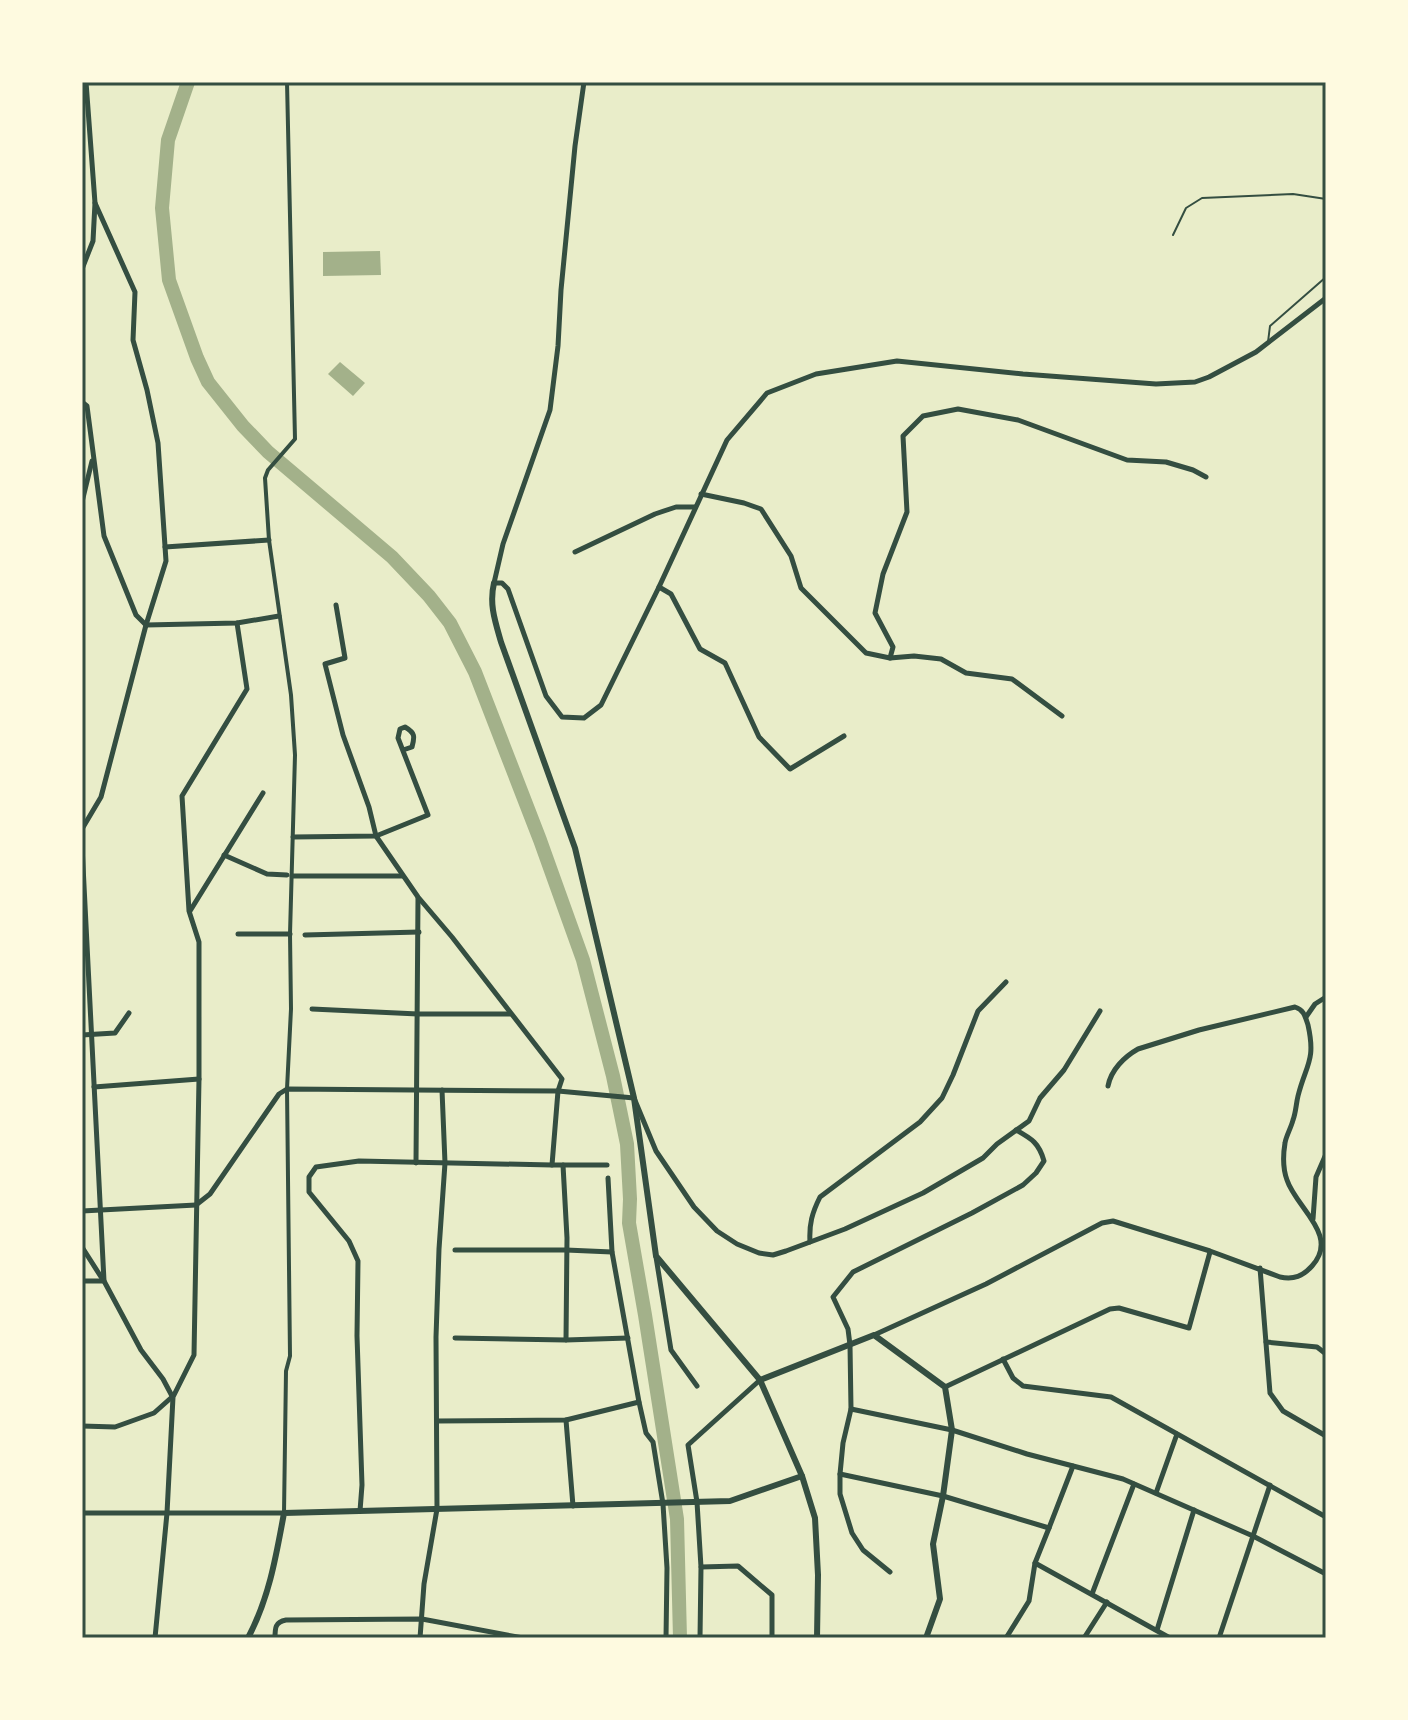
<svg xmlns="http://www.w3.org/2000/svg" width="1408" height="1720" font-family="Arial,sans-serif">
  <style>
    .water { fill: #a3b18a }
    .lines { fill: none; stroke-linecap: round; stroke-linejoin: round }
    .river { stroke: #a3b18a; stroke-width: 14 }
    .service { stroke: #344e41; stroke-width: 2 }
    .pedestrian { stroke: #344e41; stroke-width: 4 }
    .minor { stroke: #344e41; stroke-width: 5 }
    .tertiary { stroke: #344e41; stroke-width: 6 }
    .neatline { fill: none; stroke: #344e41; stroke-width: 3 }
  </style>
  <rect width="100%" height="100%" fill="#e9edc9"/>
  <g class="water">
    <polygon points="380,251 381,275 323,276 323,252"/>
    <polygon points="340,362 365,383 353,396 328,374"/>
  </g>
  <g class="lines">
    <polyline class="river" points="188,82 168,140 162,208 169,280 197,358 208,382 243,426 268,452 392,557 429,596 450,623 475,672 540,840 583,960 613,1076 627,1144 630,1199 629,1223 645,1315 677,1519 680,1638"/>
    <g class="service">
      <polyline points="1173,235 1186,208 1202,198 1293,194 1326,199"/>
      <polyline points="1268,342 1270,326 1326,277"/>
    </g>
    <polyline class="pedestrian" points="284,1513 286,1371 290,1356 287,1089 291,1009 290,934 295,755 291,695 269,540 265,478 268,470 295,439 287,82"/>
    <g class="minor">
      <polyline points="584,82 575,146 561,290 558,346 550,410 503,544 494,583 502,583 508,589 546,696 562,717 584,718 601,705 659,587 727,440 767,393 816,374 897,361 1023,374 1156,384 1195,382 1209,377 1256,352 1326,298"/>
      <polyline points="82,269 93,241 95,203 86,82"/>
      <polyline points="82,402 87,406 104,536 136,615 146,625 237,623 279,616"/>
      <polyline points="701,494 744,503 761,509 791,556 801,588 866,653 890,658 893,647 875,613 883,574 907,512 903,436 923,416 958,409 1018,420 1127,460 1166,462 1193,470 1206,477"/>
      <polyline points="82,502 92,461"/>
      <polyline points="165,547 269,540"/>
      <polyline points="575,552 655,514 676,507 695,507"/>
      <polyline points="659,587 671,594 700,649 725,663 759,737 790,769 844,736"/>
      <polyline points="336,605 345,658 325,664 343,735 369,807 376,836 418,897 452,937 562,1079 558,1091 552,1165 359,1161 316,1167 309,1177 309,1192 349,1241 358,1261 357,1336 362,1485 360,1511"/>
      <polyline points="890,658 914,656 941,659 966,673 1012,679 1062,716"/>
      <polyline points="82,829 101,797 146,625 166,561 158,443 147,390 133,340 135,292 95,203"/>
      <path d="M293,837L376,836L428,815L398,738L400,729L405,727C415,733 415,736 412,747L403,750"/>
      <polyline points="82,846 104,1281 141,1350 163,1379 172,1396"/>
      <polyline points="224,855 267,874 287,875"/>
      <polyline points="292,876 402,876"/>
      <polyline points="190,911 263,793"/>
      <polyline points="238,934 290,934"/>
      <polyline points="305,935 419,932"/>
      <polyline points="312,1009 418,1014 510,1014"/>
      <polyline points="1306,1017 1315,1004 1326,997"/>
      <polyline points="82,1035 115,1033 129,1013"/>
      <polyline points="94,1087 199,1079"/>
      <polyline points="416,1163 418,898"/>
      <polyline points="552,1165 607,1165"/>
      <polyline points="563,1165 567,1238 566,1340"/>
      <polyline points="608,1178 612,1252 639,1402 646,1433 653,1442 663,1504 667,1568 666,1638"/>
      <polyline points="196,1205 210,1194 279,1094 287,1089 558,1091 634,1098 656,1151 694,1207 717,1231 737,1244 759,1253 773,1255 786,1251 845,1229 923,1193 983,1158 997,1144 1029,1121 1040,1098 1064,1070 1100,1011"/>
      <polyline points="82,1211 196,1205"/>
      <polyline points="1313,1219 1316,1177 1326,1154"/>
      <path d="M810,1242C809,1224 812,1213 820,1197L920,1122L942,1098L953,1075L978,1011L1006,982"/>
      <polyline points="82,1247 103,1280"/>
      <polyline points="455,1250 566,1250 612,1252"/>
      <polyline points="656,1257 671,1350 697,1386"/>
      <polyline points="1260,1268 1270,1393 1283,1411 1326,1436"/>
      <polyline points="82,1281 104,1281"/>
      <path d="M874,1335L986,1284L1102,1223L1113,1221L1210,1251L1280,1277C1294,1280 1303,1276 1312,1266C1340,1235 1296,1208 1287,1180C1283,1169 1283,1155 1285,1143C1286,1136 1291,1128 1293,1120C1296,1112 1296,1104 1298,1096C1306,1064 1316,1061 1308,1025C1305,1016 1304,1010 1295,1007L1199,1030L1138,1049C1124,1057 1111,1070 1108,1086"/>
      <polyline points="455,1338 566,1340 628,1338"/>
      <polyline points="1266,1342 1317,1347 1326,1354"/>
      <polyline points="1003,1359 1013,1378 1023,1386 1111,1397 1326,1517"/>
      <polyline points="945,1387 1110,1309 1119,1308 1189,1328 1210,1252"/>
      <polyline points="851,1409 952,1430 1027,1454 1123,1479 1253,1536 1326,1574"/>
      <polyline points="566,1420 573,1506"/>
      <polyline points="437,1421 566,1420 639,1402"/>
      <polyline points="82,1426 115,1427 154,1413 172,1397"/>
      <polyline points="840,1474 943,1496 1049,1528 1035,1563 1170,1638"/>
      <polyline points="1156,1493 1177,1434"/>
      <polyline points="82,1513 284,1513"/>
      <polyline points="1049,1528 1073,1466"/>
      <polyline points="701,1567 738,1566 772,1595 772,1638"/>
      <path d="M890,1572L863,1550L852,1533L840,1494V1474L843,1443L851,1409L850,1345L848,1329L833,1297L853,1272L972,1213L1023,1185L1036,1173L1044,1161C1039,1143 1032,1139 1016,1130"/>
      <polyline points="1092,1594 1134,1484"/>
      <polyline points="1157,1630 1194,1510"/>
      <polyline points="155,1638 167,1513 173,1397 194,1355 199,1079 199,942 189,911 182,796 247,689 237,623"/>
      <path d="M275,1638C275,1628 275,1622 286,1620L422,1619L523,1638"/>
      <polyline points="420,1638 424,1584 437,1509 436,1337 439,1249 445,1163 442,1090"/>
      <polyline points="700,1638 701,1567 697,1502 688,1445 760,1380"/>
      <polyline points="1006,1638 1029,1601 1035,1563"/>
      <polyline points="1084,1638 1107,1602"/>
      <polyline points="1219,1638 1270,1485"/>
    </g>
    <g class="tertiary">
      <path d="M494,583C489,604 495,621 501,642L575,848L634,1098L656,1256L760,1380L802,1476L815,1518L818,1575L817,1638"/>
      <polyline points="760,1380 874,1335 945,1387 952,1430 943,1496 933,1544 940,1599 926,1638"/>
      <path d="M248,1638C269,1598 276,1557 284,1513L730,1501L802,1476"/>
    </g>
  </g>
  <rect width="1408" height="1720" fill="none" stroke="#fefae0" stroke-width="168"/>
  <rect x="84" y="84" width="1240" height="1552" class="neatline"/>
</svg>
